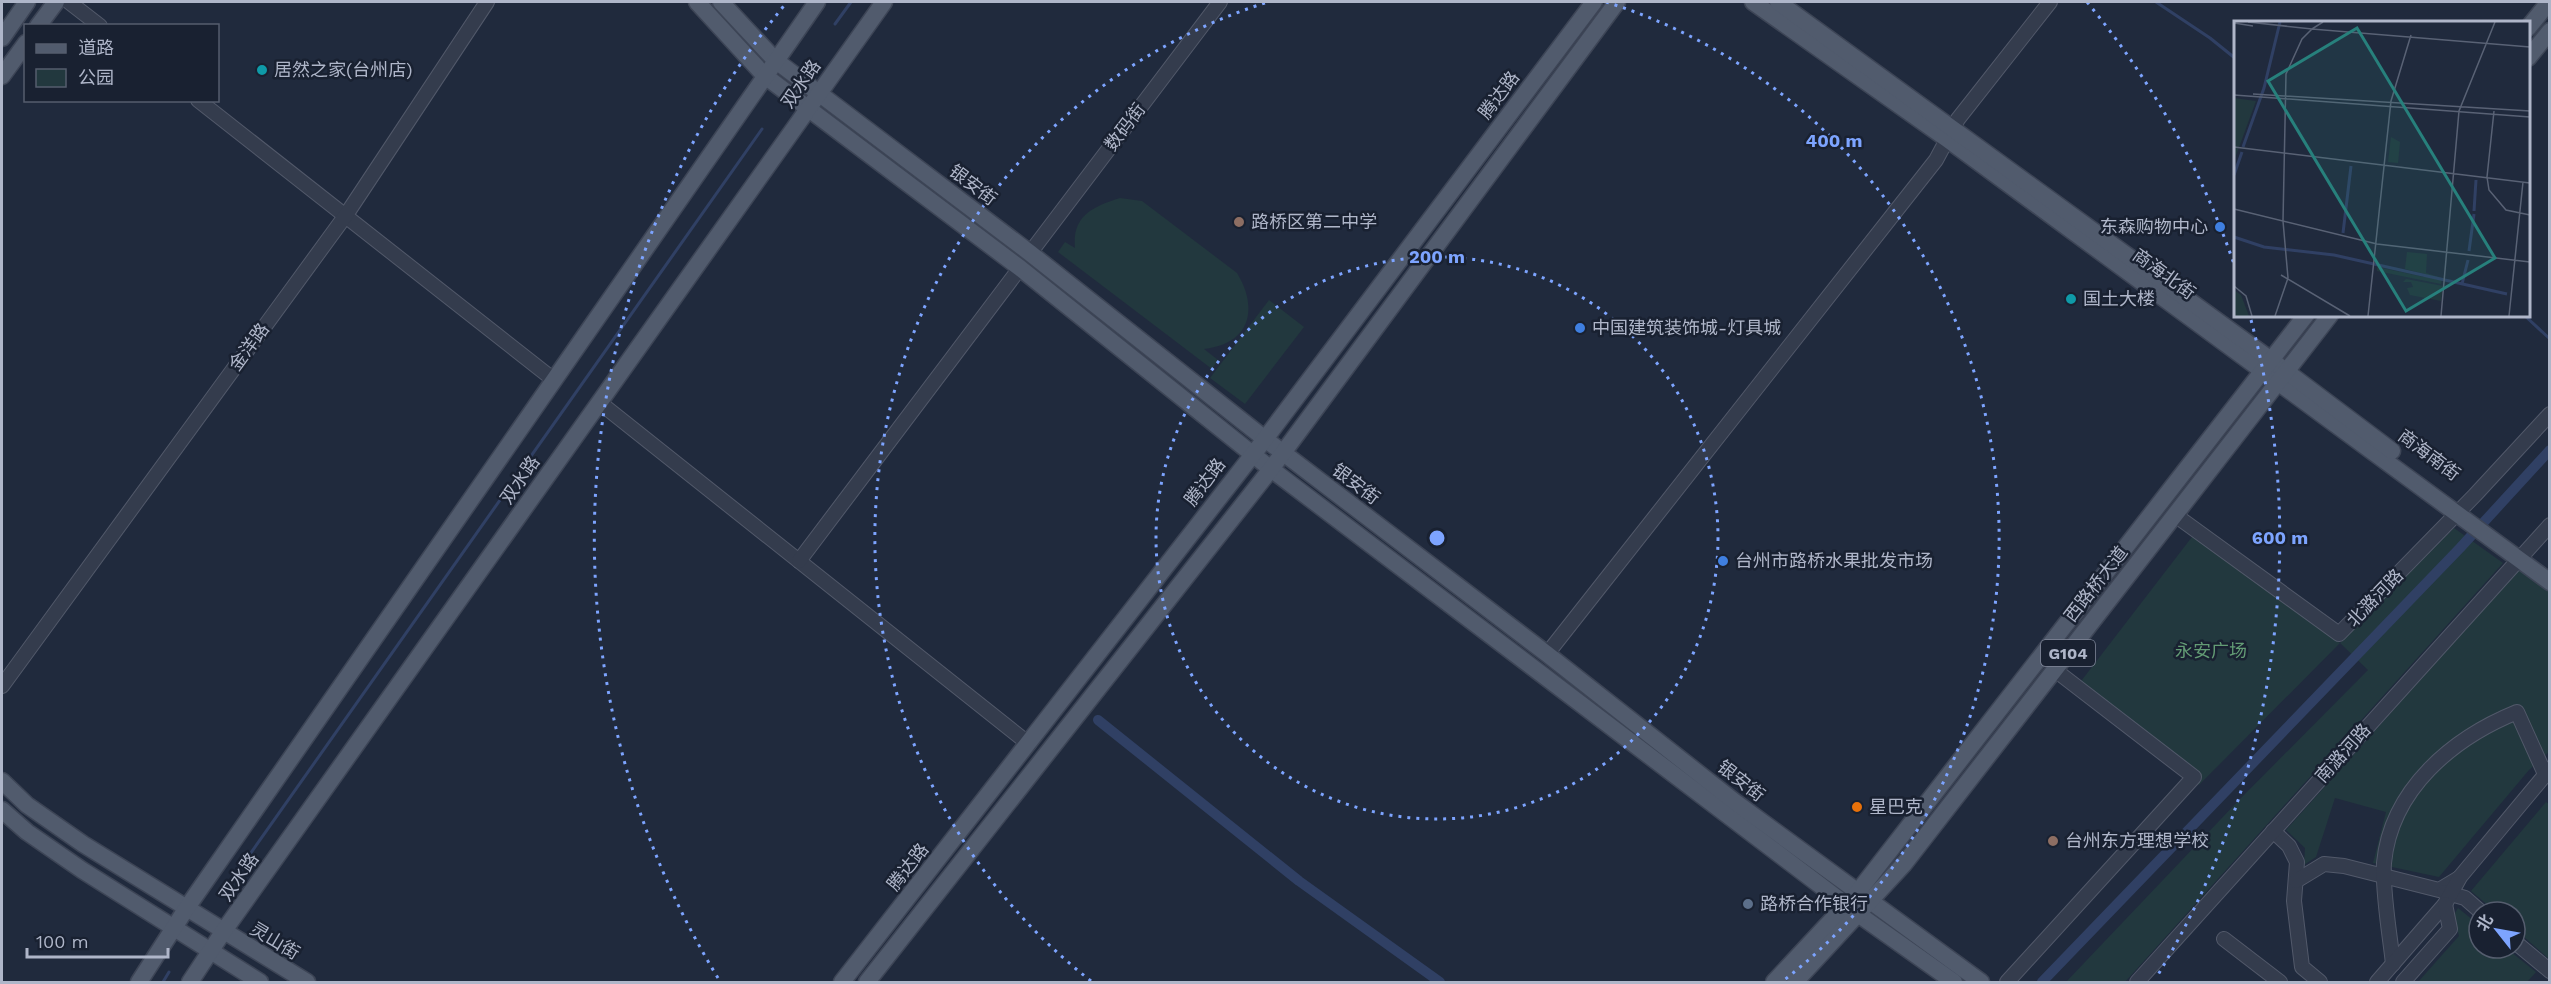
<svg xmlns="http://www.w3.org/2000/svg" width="2551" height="984" font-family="'Work Sans','Noto Sans SC',sans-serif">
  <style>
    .green { fill: #22383e }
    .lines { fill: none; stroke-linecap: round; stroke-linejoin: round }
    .stream { stroke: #304064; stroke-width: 3 }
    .canal { stroke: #304064; stroke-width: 10 }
    .minor-casing { stroke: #52596a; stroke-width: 16 }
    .major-casing { stroke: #3d4556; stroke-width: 19 }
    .minor { stroke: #343c4d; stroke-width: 14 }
    .major { stroke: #515b6d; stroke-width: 16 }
    .ring { fill: none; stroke: #7da4ff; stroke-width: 3; stroke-dasharray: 3 6 }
    .culture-dot { fill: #0f9aa8; stroke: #192131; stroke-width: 2 }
    .education-dot { fill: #8d6e63; stroke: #192131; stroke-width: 2 }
    .shop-dot { fill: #3f7fe0; stroke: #192131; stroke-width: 2 }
    .food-dot { fill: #e8710a; stroke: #192131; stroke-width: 2 }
    .service-dot { fill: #5c6f8a; stroke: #192131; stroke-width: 2 }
    .labels { text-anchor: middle; stroke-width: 5; stroke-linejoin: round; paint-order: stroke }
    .shield { fill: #192131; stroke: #82899b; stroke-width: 1.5 }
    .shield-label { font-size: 16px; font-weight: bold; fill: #afb6c9 }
    .poi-label { font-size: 18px; fill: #afb6c9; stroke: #192131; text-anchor: start }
    .street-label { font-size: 18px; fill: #afb6c9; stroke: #192131 }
    .park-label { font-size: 18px; fill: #639c75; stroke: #192131 }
    .inset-river { fill: none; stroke: #304064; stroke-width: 3 }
    .inset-road { fill: none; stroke: #596275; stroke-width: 1.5 }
    .view { fill: #27807c; fill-opacity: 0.15; stroke: #27807c; stroke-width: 3 }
    .inset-edge { fill: none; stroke: #afb6c9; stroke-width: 3 }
    .centre { fill: #7da4ff; stroke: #192131; stroke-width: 3 }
    .ring-label { font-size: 18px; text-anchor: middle; font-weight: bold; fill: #7da4ff; stroke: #192131; stroke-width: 5; stroke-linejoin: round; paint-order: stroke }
  </style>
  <rect width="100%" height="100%" fill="#202a3d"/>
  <g class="green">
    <path d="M1120,198L1142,201L1237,273C1259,309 1250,344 1204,349L1218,360L1212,369L1058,252L1065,242L1075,248C1072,216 1092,207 1120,198Z"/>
    <polygon points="1269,300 1304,327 1245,404 1210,378"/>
    <polygon points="2454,528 2503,563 2125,982 2066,982 2239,800 2368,670 2340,643 2199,785 2075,689 2195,533 2340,643"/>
    <polygon points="2526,562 2549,580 2549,752 2529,770 2439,877 2373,863 2386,812 2335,798 2316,857 2304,865 2305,848 2286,830"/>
    <polygon points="2546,802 2550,805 2549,959 2515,929 2515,912 2496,912 2471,891"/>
    <polygon points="2458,908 2479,925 2479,948 2506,948 2536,972 2527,982 2418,982 2459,936 2454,915"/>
  </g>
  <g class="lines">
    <g class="stream">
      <polyline points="2156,2 2210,38 2236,59"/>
      <polyline points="835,24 851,2"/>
      <polyline points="2524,315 2550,339"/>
      <polyline points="243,864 762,129"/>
      <polyline points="163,982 169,972"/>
    </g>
    <g class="canal">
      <polyline points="1098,720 1299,881 1440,982"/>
      <polyline points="2042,982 2460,548 2550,450"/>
    </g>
    <g class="minor-casing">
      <g id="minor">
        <polyline points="69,2 100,26"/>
        <polyline points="198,100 554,380"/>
        <polyline points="1030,253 1220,2"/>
        <polyline points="599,402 1029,744"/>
        <polyline points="2175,515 2339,634 2475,495 2550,414"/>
        <polyline points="799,561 1020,268"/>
        <polyline points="1547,654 1936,160 1958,119 2050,2"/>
        <polyline points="2,686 346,215 487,2"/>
        <polyline points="2273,831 2289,846 2297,862 2294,901 2302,967 2320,982"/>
        <polyline points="2296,881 2324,864 2344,866 2439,890 2459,878"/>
        <polyline points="2444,892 2465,898 2481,912"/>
        <polyline points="2224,939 2280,982"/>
        <polyline points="2515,942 2550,971"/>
        <path d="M2393,964C2390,935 2382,891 2384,863C2391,789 2453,738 2517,712L2545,774L2550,776"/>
        <polyline points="2007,982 2194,777 2055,670"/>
        <polyline points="2137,982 2550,525"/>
        <polyline points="2377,982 2445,904 2460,877 2550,769"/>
        <polyline points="2403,982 2450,929 2445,904"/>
      </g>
    </g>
    <g class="major-casing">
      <g id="major">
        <polyline points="697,2 765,76 1020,268 1271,469 1858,914 1954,982"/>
        <polyline points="721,2 775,60 1030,253 1265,439 1547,654 1735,802 1981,982"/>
        <polyline points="1753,2 1947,139 2550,582"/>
        <polyline points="1778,2 2271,360 2392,451"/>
        <polyline points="38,26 56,2"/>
        <polyline points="2528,28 2549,2"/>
        <polyline points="2,38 27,2"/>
        <polyline points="2528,58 2550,31"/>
        <polyline points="2,76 26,43"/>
        <polyline points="2,781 27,805 83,844 307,982"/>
        <polyline points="2,810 27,832 82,870 260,982"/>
        <polyline points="139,982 186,909 817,2"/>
        <polyline points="190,982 223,932 884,2"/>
        <polyline points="842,982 1265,439 1594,2"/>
        <polyline points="867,982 1271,469 1617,2"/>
        <polyline points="1774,982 1857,893 2306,315"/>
        <polyline points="1795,982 1904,864 2330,315"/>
      </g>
    </g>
    <use href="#minor" class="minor"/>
    <use href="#major" class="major"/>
  </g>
  <g class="ring">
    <circle cx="1437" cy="538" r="281"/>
    <path d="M1091 981A562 562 0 0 1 1268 2M1606 2A562 562 0 0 1 1783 981"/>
    <path d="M718 978A843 843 0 0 1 787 2M2087 2A843 843 0 0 1 2234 264M2251 320A843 843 0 0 1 2156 978"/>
  </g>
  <g class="culture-dot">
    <circle cx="262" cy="70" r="6"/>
    <circle cx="2071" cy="299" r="6"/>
  </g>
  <g class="education-dot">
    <circle cx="1239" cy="222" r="6"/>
    <circle cx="2053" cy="841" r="6"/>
  </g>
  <g class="shop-dot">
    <circle cx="2220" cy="227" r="6"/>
    <circle cx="1580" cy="328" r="6"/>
    <circle cx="1723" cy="561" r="6"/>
  </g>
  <circle class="food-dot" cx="1857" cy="807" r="6"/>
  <circle class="service-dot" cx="1748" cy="904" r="6"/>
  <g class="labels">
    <rect class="shield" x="2041" y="640" width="54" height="26" rx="4.5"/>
    <g class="shield-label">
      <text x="2068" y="659">G104</text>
    </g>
    <g class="poi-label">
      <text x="274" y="76">居然之家(台州店)</text>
      <text x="1251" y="228">路桥区第二中学</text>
      <text x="2208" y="233" text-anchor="end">东森购物中心</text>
      <text x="2083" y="305">国土大楼</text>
      <text x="1592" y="334">中国建筑装饰城-灯具城</text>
      <text x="1735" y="567">台州市路桥水果批发市场</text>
      <text x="1869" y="813">星巴克</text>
      <text x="2065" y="847">台州东方理想学校</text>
      <text x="1760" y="910">路桥合作银行</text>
    </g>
    <g class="street-label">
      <text transform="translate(801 84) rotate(-55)" y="6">双水路</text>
      <text transform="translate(1499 95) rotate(-53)" y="6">腾达路</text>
      <text transform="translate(1125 127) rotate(-53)" y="6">数码街</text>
      <text transform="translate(973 185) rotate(37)" y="6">银安街</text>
      <text transform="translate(2164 274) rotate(36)" y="6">商海北街</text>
      <text transform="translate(249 347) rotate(-54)" y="6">金洋路</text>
      <text transform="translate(2429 455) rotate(37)" y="6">商海南街</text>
      <text transform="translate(520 480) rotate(-55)" y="6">双水路</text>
      <text transform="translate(1205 482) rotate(-53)" y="6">腾达路</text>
      <text transform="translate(1356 484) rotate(37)" y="6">银安街</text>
      <text transform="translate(2096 584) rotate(-52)" y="6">西路桥大道</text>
      <text transform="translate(2375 598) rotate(-46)" y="6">北潞河路</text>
      <text transform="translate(2343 753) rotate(-48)" y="6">南潞河路</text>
      <text transform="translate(1741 781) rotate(38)" y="6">银安街</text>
      <text transform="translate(908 867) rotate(-52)" y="6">腾达路</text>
      <text transform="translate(239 877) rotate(-55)" y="6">双水路</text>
      <text transform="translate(275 941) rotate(31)" y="6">灵山街</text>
    </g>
    <g class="park-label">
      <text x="2211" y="657">永安广场</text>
    </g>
  </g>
  <g transform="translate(2234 21)">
    <rect width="296" height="296" fill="#202a3d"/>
    <path d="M0,77L22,80L0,140ZM157,116L166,121L164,142L154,141ZM173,231L193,233L192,252L208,257L207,263L143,250V246L190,256L191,253L171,248ZM172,258L209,265L207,280L176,274L173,267L179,266L177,261H169ZM0,269L7,274L15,295H0Z" fill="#22383e"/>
    <path class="inset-river" d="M9,126L30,67L46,1M0,154L8,131M240,190L242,159M109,212L117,145M0,216L30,226L100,234L273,273M235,230L240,193M228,263L234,239"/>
    <path class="inset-road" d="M14,1L78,8L89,1M0,2L19,5M19,73L296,90M0,74L296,96M260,90L253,156L255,169L272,189L296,194M0,126L296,162M0,188L143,223L296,241M47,254L116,295M0,265L12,275L18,295M41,295L54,257L49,200L52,53L68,18L78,8L296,26M134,295L157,80L177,14M207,295L225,90L261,1M275,295L289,161"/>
    <path class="view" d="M123,7L261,237L172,290L34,60Z"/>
    <rect width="296" height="296" class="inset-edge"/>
  </g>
  <circle cx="1437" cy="538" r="9" class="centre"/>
  <g class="ring-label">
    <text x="1834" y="147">400 m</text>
    <text x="1437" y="263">200 m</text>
    <text x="2280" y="544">600 m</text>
  </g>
  <rect width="2551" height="984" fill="none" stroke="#afb6c9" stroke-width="6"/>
  <rect x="24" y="24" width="195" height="78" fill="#192131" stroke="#555d6e" stroke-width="1.5"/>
  <rect x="36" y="44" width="30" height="9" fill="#515b6d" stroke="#555d6e" stroke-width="1.5"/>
  <text x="78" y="54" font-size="18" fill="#afb6c9">道路</text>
  <rect x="36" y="69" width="30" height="18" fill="#22383e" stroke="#555d6e" stroke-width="1.5"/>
  <text x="78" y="84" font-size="18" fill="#afb6c9">公园</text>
  <g transform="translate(2497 930) rotate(301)"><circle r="28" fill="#192131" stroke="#555d6e" stroke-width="1.5"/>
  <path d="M0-4.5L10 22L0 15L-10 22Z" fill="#7da4ff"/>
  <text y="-9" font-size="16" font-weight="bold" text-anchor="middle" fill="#afb6c9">北</text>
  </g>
  <path d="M27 948v9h141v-9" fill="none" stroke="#afb6c9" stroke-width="3"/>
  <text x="36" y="948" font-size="18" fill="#afb6c9" stroke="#192131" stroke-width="4.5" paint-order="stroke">100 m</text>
</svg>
